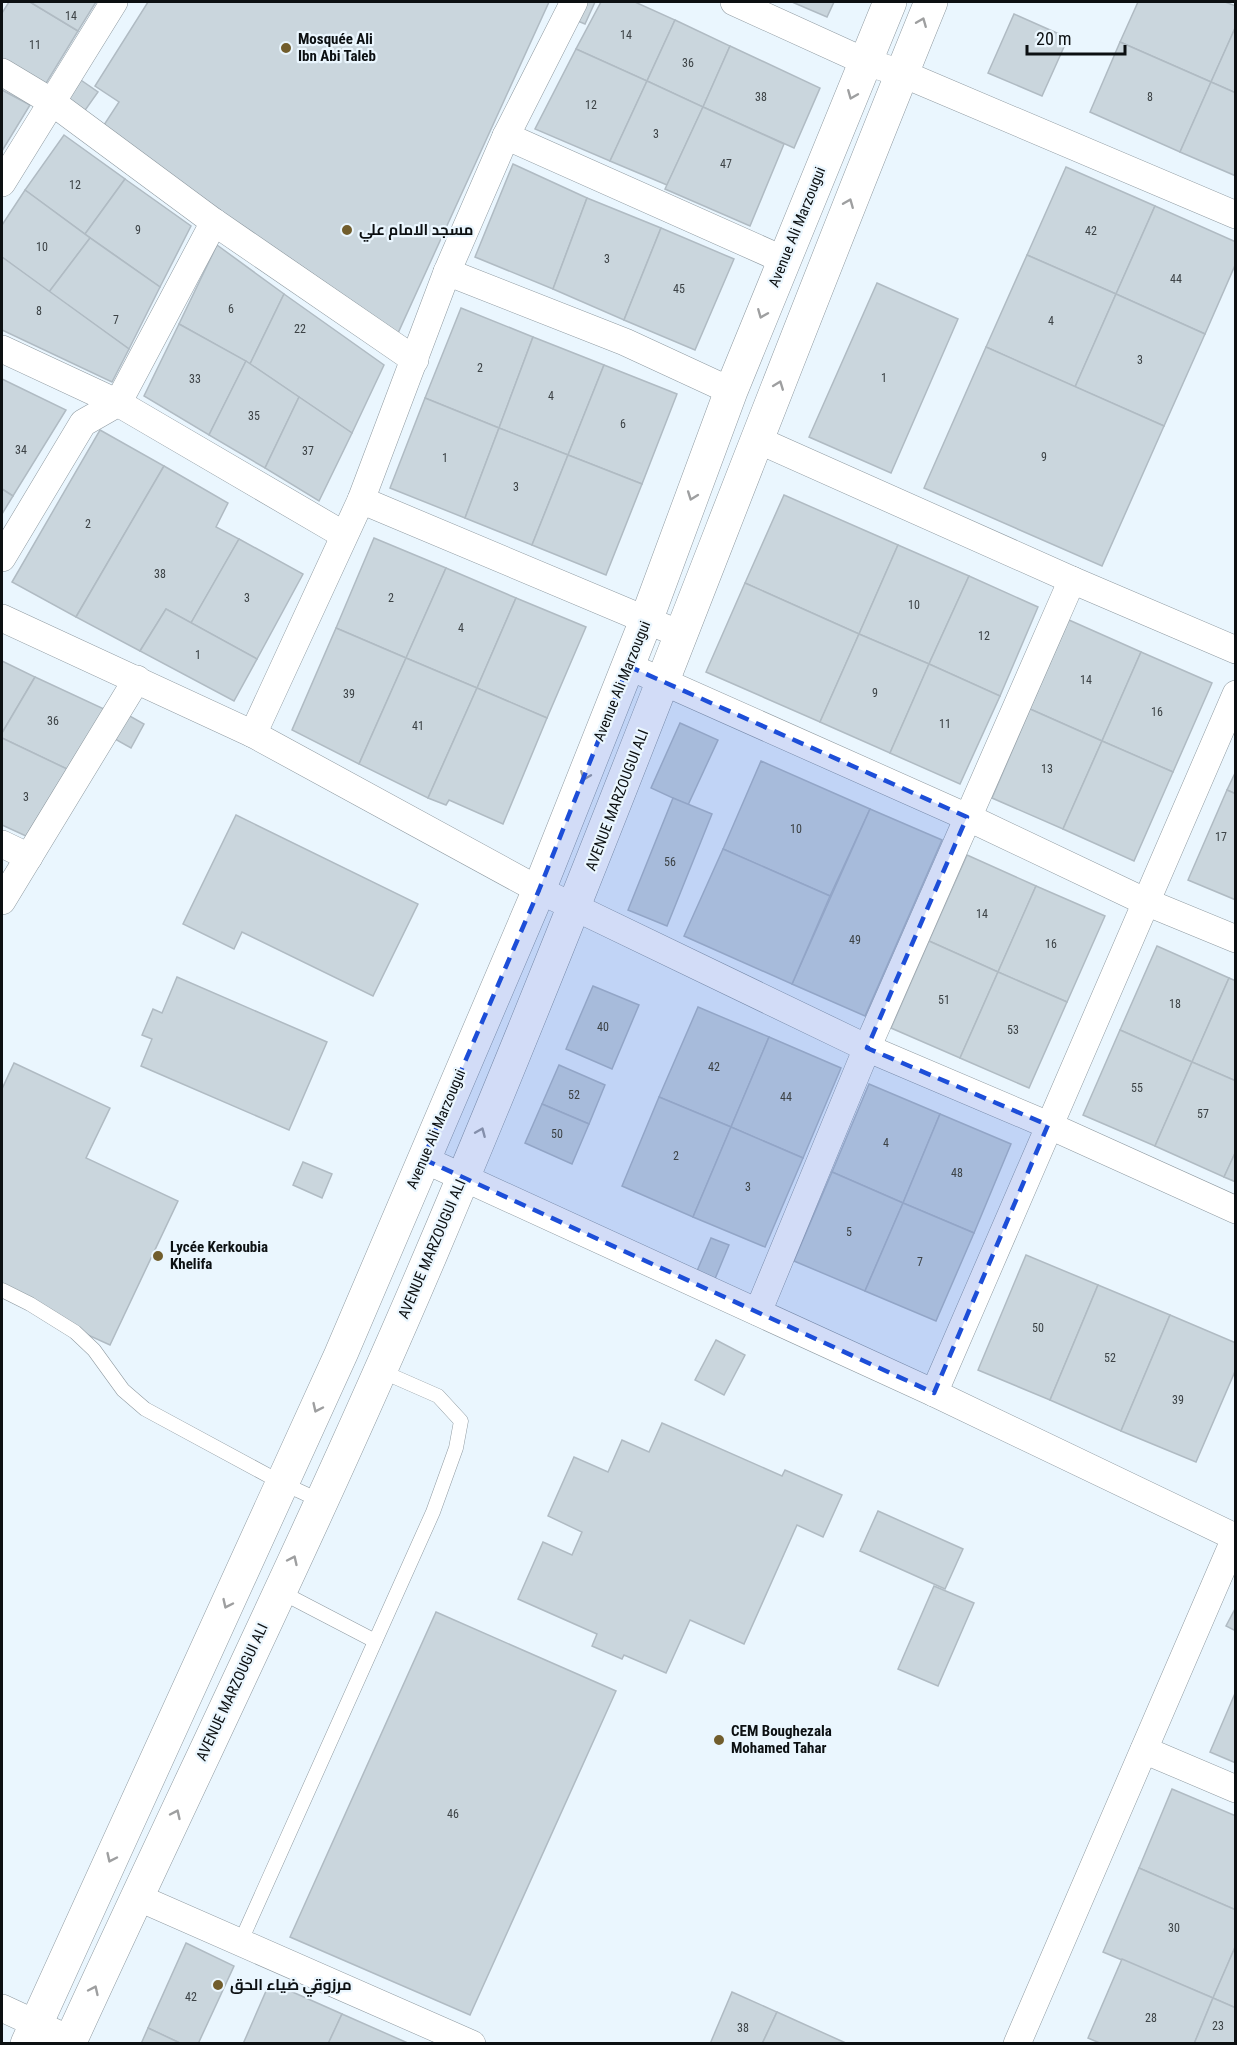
<svg xmlns="http://www.w3.org/2000/svg" width="1237" height="2045" font-family="'Roboto Condensed',Cairo,sans-serif">
  <style>
    .building { fill: #cad6dd; stroke: #b0bbc3; stroke-width: 1.5 }
    .lines { fill: none; stroke-linecap: round; stroke-linejoin: round }
    .lane-casing { stroke: #8f9aa1; stroke-width: 15 }
    .street-casing { stroke: #8f9aa1; stroke-width: 28 }
    .secondary-casing { stroke: #8f9aa1; stroke-width: 34 }
    .lane { stroke: #fff; stroke-width: 14 }
    .street { stroke: #fff; stroke-width: 27 }
    .secondary { stroke: #fff; stroke-width: 33 }
    .oneway { stroke: #9e9fa0 }
    .marked { fill: #1d4ed8; fill-opacity: 0.2; stroke: #1d4ed8; stroke-width: 4.5; stroke-dasharray: 12 8; stroke-linejoin: round }
    .poi-dot { fill: #715d2c; stroke: #eaf6fe; stroke-width: 2 }
    .labels { text-anchor: middle; stroke-width: 4.5; stroke-linejoin: round; paint-order: stroke }
    .number-label { font-size: 12px; fill: #3c4245 }
    .poi-label { font-size: 15px; font-weight: bold; fill: #0c1012; stroke: #eaf6fe; text-anchor: start }
    .street-label { font-size: 15px; fill: #0c1012; stroke: #eaf6fe }
  </style>
  <rect width="100%" height="100%" fill="#eaf6fe"/>
  <g class="building">
    <polygon points="9,2 30,2 78,31 45,85 2,59 2,13"/>
    <polygon points="30,2 96,2 78,31"/>
    <polygon points="148,2 549,2 398,333 102,128 119,102 95,86"/>
    <polygon points="575,2 595,2 585,24 568,17"/>
    <polygon points="601,2 635,2 675,20 647,81 576,49"/>
    <polygon points="792,2 834,2 827,17"/>
    <polygon points="1138,2 1225,2 1236,6 1236,26 1211,82 1120,42"/>
    <polygon points="1014,14 1068,38 1042,96 988,73"/>
    <polygon points="675,20 730,46 703,107 647,81"/>
    <polygon points="1236,26 1236,93 1211,82"/>
    <polygon points="1120,42 1211,82 1180,152 1090,112"/>
    <polygon points="730,46 820,88 794,148 703,107"/>
    <polygon points="576,49 647,81 610,161 535,129"/>
    <polygon points="75,76 98,92 81,116 58,100"/>
    <polygon points="647,81 703,107 667,185 610,161"/>
    <polygon points="1211,82 1236,93 1236,176 1180,152"/>
    <polygon points="2,90 30,105 2,151"/>
    <polygon points="703,107 784,144 750,226 665,189"/>
    <polygon points="64,135 125,179 85,234 25,190"/>
    <polygon points="513,164 587,198 553,289 475,257"/>
    <polygon points="1066,167 1155,206 1116,294 1027,255"/>
    <polygon points="125,179 191,226 160,287 85,234"/>
    <polygon points="25,190 90,238 49,292 2,257 2,225"/>
    <polygon points="587,198 661,228 624,320 553,289"/>
    <polygon points="1155,206 1236,242 1236,263 1205,334 1116,294"/>
    <polygon points="661,228 734,259 695,350 624,320"/>
    <polygon points="90,238 160,287 129,349 49,292"/>
    <polygon points="217,245 284,294 250,364 179,324"/>
    <polygon points="1027,255 1116,294 1075,387 986,347"/>
    <polygon points="2,257 129,349 112,382 2,330"/>
    <polygon points="877,283 958,319 891,473 809,437"/>
    <polygon points="284,294 384,365 352,433 250,364"/>
    <polygon points="1116,294 1205,334 1164,426 1075,387"/>
    <polygon points="461,308 533,337 499,428 425,398"/>
    <polygon points="179,324 246,361 209,435 144,396"/>
    <polygon points="533,337 604,365 568,455 499,428"/>
    <polygon points="986,347 1164,426 1102,566 924,488"/>
    <polygon points="246,361 299,397 265,468 209,435"/>
    <polygon points="604,365 677,394 642,484 568,455"/>
    <polygon points="2,379 66,410 13,496 2,489"/>
    <polygon points="299,397 352,433 319,501 265,468"/>
    <polygon points="425,398 499,428 465,518 390,488"/>
    <polygon points="499,428 568,455 532,545 465,518"/>
    <polygon points="100,430 164,466 76,617 12,582"/>
    <polygon points="568,455 642,484 606,575 532,545"/>
    <polygon points="164,466 228,503 216,527 239,539 191,623 166,609 140,651 76,617"/>
    <polygon points="2,489 13,496 2,514"/>
    <polygon points="784,495 898,545 859,634 745,583"/>
    <polygon points="374,538 446,568 406,658 336,628"/>
    <polygon points="239,539 303,574 257,659 191,623"/>
    <polygon points="898,545 969,576 929,664 859,634"/>
    <polygon points="446,568 516,598 477,688 406,658"/>
    <polygon points="969,576 1038,607 1000,696 929,664"/>
    <polygon points="745,583 859,634 820,722 706,672"/>
    <polygon points="516,598 586,627 547,718 477,688"/>
    <polygon points="166,609 257,659 234,701 140,651"/>
    <polygon points="1069,620 1141,652 1102,741 1030,709"/>
    <polygon points="336,628 406,658 359,764 292,730"/>
    <polygon points="859,634 929,664 890,753 820,722"/>
    <polygon points="1141,652 1212,683 1173,772 1102,741"/>
    <polygon points="406,658 477,688 428,798 359,764"/>
    <polygon points="2,661 35,677 2,733"/>
    <polygon points="929,664 1000,696 960,784 890,753"/>
    <polygon points="35,677 104,709 67,769 2,738 2,733"/>
    <polygon points="477,688 547,718 503,824 449,800 446,805 428,798"/>
    <polygon points="1030,709 1102,741 1063,829 992,798"/>
    <polygon points="119,710 144,724 131,748 106,734"/>
    <polygon points="680,723 718,740 688,805 651,788"/>
    <polygon points="2,738 67,769 26,836 2,825"/>
    <polygon points="1102,741 1173,772 1134,861 1063,829"/>
    <polygon points="761,761 870,809 830,896 723,849"/>
    <polygon points="1236,771 1236,794 1227,790"/>
    <polygon points="1227,790 1236,794 1236,900 1188,880"/>
    <polygon points="673,798 712,814 667,926 628,910"/>
    <polygon points="870,809 942,840 865,1016 792,984"/>
    <polygon points="236,815 418,904 373,996 242,932 234,949 183,924"/>
    <polygon points="723,849 830,896 792,984 684,936"/>
    <polygon points="967,855 1036,886 998,972 929,941"/>
    <polygon points="1036,886 1105,916 1067,1002 998,972"/>
    <polygon points="929,941 998,972 960,1058 891,1028"/>
    <polygon points="1157,946 1229,978 1192,1062 1120,1030"/>
    <polygon points="998,972 1067,1002 1029,1088 960,1058"/>
    <polygon points="177,977 327,1042 289,1130 141,1066 152,1039 142,1035 153,1009 162,1013"/>
    <polygon points="1229,978 1236,981 1236,1081 1192,1062"/>
    <polygon points="593,986 639,1005 612,1069 566,1049"/>
    <polygon points="698,1007 769,1037 731,1127 659,1097"/>
    <polygon points="1120,1030 1192,1062 1155,1146 1083,1115"/>
    <polygon points="769,1037 841,1068 803,1158 731,1127"/>
    <polygon points="1192,1062 1236,1081 1236,1151 1224,1177 1155,1146"/>
    <polygon points="14,1063 110,1108 86,1158 178,1201 110,1345 2,1296 2,1089"/>
    <polygon points="559,1065 605,1085 589,1124 542,1104"/>
    <polygon points="869,1084 940,1114 903,1203 832,1172"/>
    <polygon points="659,1097 731,1127 693,1217 622,1186"/>
    <polygon points="542,1104 589,1124 572,1164 525,1143"/>
    <polygon points="940,1114 1011,1144 974,1233 903,1203"/>
    <polygon points="731,1127 803,1158 765,1247 693,1217"/>
    <polygon points="1236,1151 1236,1182 1224,1177"/>
    <polygon points="303,1162 332,1174 322,1198 293,1185"/>
    <polygon points="832,1172 903,1203 865,1291 794,1261"/>
    <polygon points="903,1203 974,1233 936,1321 865,1291"/>
    <polygon points="711,1238 729,1245 712,1286 694,1278"/>
    <polygon points="1026,1255 1098,1285 1050,1400 978,1370"/>
    <polygon points="1098,1285 1170,1315 1121,1431 1050,1400"/>
    <polygon points="1170,1315 1236,1343 1236,1369 1196,1462 1121,1431"/>
    <polygon points="716,1340 745,1355 724,1395 695,1380"/>
    <polygon points="662,1423 782,1476 785,1470 842,1495 823,1537 797,1525 744,1644 690,1620 666,1673 624,1655 622,1659 592,1646 597,1634 518,1599 543,1542 572,1555 582,1532 548,1516 574,1457 608,1472 622,1440 649,1452"/>
    <polygon points="878,1511 963,1549 945,1589 860,1551"/>
    <polygon points="934,1586 974,1603 938,1686 898,1669"/>
    <polygon points="1236,1607 1236,1631 1226,1626"/>
    <polygon points="436,1612 616,1691 470,2015 290,1937"/>
    <polygon points="1236,1691 1236,1763 1210,1752"/>
    <polygon points="1172,1789 1236,1816 1236,1910 1139,1868"/>
    <polygon points="1139,1868 1236,1910 1236,1945 1213,1998 1103,1952"/>
    <polygon points="186,1943 234,1966 198,2044 182,2044 148,2028"/>
    <polygon points="1236,1945 1236,2008 1213,1998"/>
    <polygon points="1122,1959 1213,1998 1194,2044 1102,2044 1088,2038"/>
    <polygon points="270,1982 342,2014 328,2044 243,2044"/>
    <polygon points="732,1992 777,2012 762,2044 710,2044"/>
    <polygon points="1213,1998 1236,2008 1236,2044 1194,2044"/>
    <polygon points="777,2012 848,2044 762,2044"/>
    <polygon points="342,2014 410,2044 328,2044"/>
    <polygon points="148,2028 182,2044 141,2044"/>
  </g>
  <g class="lines">
    <g class="lane-casing">
      <g id="lane">
        <polyline points="2,1290 30,1304 75,1332 94,1350 123,1390 145,1409 282,1483 321,1501"/>
        <polyline points="279,1591 375,1641"/>
        <polyline points="240,1943 433,1512 456,1448 461,1421 438,1396 381,1371"/>
      </g>
    </g>
    <g class="street-casing">
      <g id="street">
        <polyline points="734,2 866,62 901,73 1236,215"/>
        <polyline points="2,72 52,102 214,222 415,360"/>
        <polyline points="506,136 784,260"/>
        <polyline points="2,183 114,2"/>
        <polyline points="447,272 625,342 731,391"/>
        <polyline points="2,349 118,403 344,535"/>
        <polyline points="758,440 1072,580 1236,650"/>
        <polyline points="361,500 682,635"/>
        <polyline points="2,558 83,423 118,403 214,222"/>
        <polyline points="2,618 253,734 539,890 867,1048 1048,1125 1236,1210"/>
        <polyline points="628,666 967,817 1146,902 1236,939"/>
        <polyline points="253,734 361,500 447,272 506,136 574,2"/>
        <polyline points="2,844 29,857"/>
        <polyline points="2,901 137,679"/>
        <polyline points="423,1159 934,1393 1235,1537"/>
        <polyline points="758,1312 867,1048 1072,580"/>
        <polyline points="934,1393 1236,694"/>
        <polyline points="1144,1750 1236,1789"/>
        <polyline points="137,1897 472,2044"/>
        <polyline points="2,2008 71,2040"/>
        <polyline points="1017,2044 1236,1536"/>
      </g>
    </g>
    <g class="secondary-casing">
      <g id="secondary">
        <polyline points="27,2044 341,1354 539,890 647,618 731,391 890,2"/>
        <path d="M69,2044C190,1780 318,1520 431,1254C607,840 761,418 931,2"/>
      </g>
    </g>
    <use href="#lane" class="lane"/>
    <use href="#street" class="street"/>
    <use href="#secondary" class="secondary"/>
  </g>
  <defs><path id="oneway-chevron" d="M-2-3.5L2.5 0L-2 3.5" fill="none" stroke-width="1.6" stroke-linecap="round" stroke-linejoin="round" transform="scale(1.5)"/></defs>
  <g class="oneway">
    <use href="#oneway-chevron" transform="translate(922 22) rotate(-68)"/>
    <use href="#oneway-chevron" transform="translate(852 95) rotate(112)"/>
    <use href="#oneway-chevron" transform="translate(849 203) rotate(-68)"/>
    <use href="#oneway-chevron" transform="translate(762 314) rotate(112)"/>
    <use href="#oneway-chevron" transform="translate(779 385) rotate(-69)"/>
    <use href="#oneway-chevron" transform="translate(692 496) rotate(110)"/>
    <use href="#oneway-chevron" transform="translate(585 776) rotate(112)"/>
    <use href="#oneway-chevron" transform="translate(481 1132) rotate(-67)"/>
    <use href="#oneway-chevron" transform="translate(317 1408) rotate(115)"/>
    <use href="#oneway-chevron" transform="translate(293 1560) rotate(-65)"/>
    <use href="#oneway-chevron" transform="translate(227 1604) rotate(115)"/>
    <use href="#oneway-chevron" transform="translate(176 1814) rotate(-65)"/>
    <use href="#oneway-chevron" transform="translate(111 1858) rotate(115)"/>
    <use href="#oneway-chevron" transform="translate(94 1990) rotate(-65)"/>
  </g>
  <path class="marked" d="M628,666L967,817L867,1048L1048,1125L934,1393L423,1159L539,890Z"/>
  <g class="poi-dot">
    <circle cx="286" cy="48" r="6"/>
    <circle cx="347" cy="230" r="6"/>
    <circle cx="158" cy="1256" r="6"/>
    <circle cx="719" cy="1740" r="6"/>
    <circle cx="218" cy="1985" r="6"/>
  </g>
  <g class="labels">
    <g class="number-label">
      <text x="71" y="20">14</text>
      <text x="626" y="39">14</text>
      <text x="35" y="49">11</text>
      <text x="688" y="67">36</text>
      <text x="761" y="101">38</text>
      <text x="1150" y="101">8</text>
      <text x="591" y="109">12</text>
      <text x="656" y="138">3</text>
      <text x="726" y="168">47</text>
      <text x="75" y="189">12</text>
      <text x="138" y="234">9</text>
      <text x="1091" y="235">42</text>
      <text x="42" y="251">10</text>
      <text x="607" y="263">3</text>
      <text x="1176" y="283">44</text>
      <text x="679" y="293">45</text>
      <text x="231" y="313">6</text>
      <text x="39" y="315">8</text>
      <text x="116" y="324">7</text>
      <text x="1051" y="325">4</text>
      <text x="300" y="333">22</text>
      <text x="1140" y="364">3</text>
      <text x="480" y="372">2</text>
      <text x="884" y="382">1</text>
      <text x="195" y="383">33</text>
      <text x="551" y="400">4</text>
      <text x="254" y="420">35</text>
      <text x="623" y="428">6</text>
      <text x="21" y="454">34</text>
      <text x="308" y="455">37</text>
      <text x="1044" y="461">9</text>
      <text x="445" y="462">1</text>
      <text x="516" y="491">3</text>
      <text x="88" y="528">2</text>
      <text x="160" y="578">38</text>
      <text x="247" y="602">3</text>
      <text x="391" y="602">2</text>
      <text x="914" y="609">10</text>
      <text x="461" y="632">4</text>
      <text x="984" y="640">12</text>
      <text x="198" y="659">1</text>
      <text x="1086" y="684">14</text>
      <text x="875" y="697">9</text>
      <text x="349" y="698">39</text>
      <text x="1157" y="716">16</text>
      <text x="53" y="725">36</text>
      <text x="945" y="728">11</text>
      <text x="418" y="730">41</text>
      <text x="1047" y="773">13</text>
      <text x="26" y="801">3</text>
      <text x="796" y="833">10</text>
      <text x="1221" y="841">17</text>
      <text x="670" y="866">56</text>
      <text x="982" y="918">14</text>
      <text x="855" y="944">49</text>
      <text x="1051" y="948">16</text>
      <text x="944" y="1004">51</text>
      <text x="1175" y="1008">18</text>
      <text x="603" y="1031">40</text>
      <text x="1013" y="1034">53</text>
      <text x="714" y="1071">42</text>
      <text x="1137" y="1092">55</text>
      <text x="574" y="1099">52</text>
      <text x="786" y="1101">44</text>
      <text x="1203" y="1118">57</text>
      <text x="557" y="1138">50</text>
      <text x="886" y="1147">4</text>
      <text x="676" y="1160">2</text>
      <text x="957" y="1177">48</text>
      <text x="748" y="1191">3</text>
      <text x="849" y="1236">5</text>
      <text x="920" y="1266">7</text>
      <text x="1038" y="1332">50</text>
      <text x="1110" y="1362">52</text>
      <text x="1178" y="1404">39</text>
      <text x="453" y="1818">46</text>
      <text x="1174" y="1932">30</text>
      <text x="191" y="2001">42</text>
      <text x="1151" y="2022">28</text>
      <text x="1218" y="2030">23</text>
      <text x="743" y="2032">38</text>
    </g>
    <g class="poi-label">
      <text x="298" y="44">Mosquée Ali<tspan x="298" dy="17">Ibn Abi Taleb</tspan></text>
      <text x="359" y="235">مسجد الامام علي</text>
      <text x="170" y="1252">Lycée Kerkoubia<tspan x="170" dy="17">Khelifa</tspan></text>
      <text x="731" y="1736">CEM Boughezala<tspan x="731" dy="17">Mohamed Tahar</tspan></text>
      <text x="230" y="1990">مرزوقي ضياء الحق</text>
    </g>
    <g class="street-label">
      <text transform="translate(797 227) rotate(-68)" y="5">Avenue Ali Marzougui</text>
      <text transform="translate(622 681) rotate(-68)" y="5">Avenue Ali Marzougui</text>
      <text transform="translate(617 800) rotate(-69)" y="5">AVENUE MARZOUGUI ALI</text>
      <text transform="translate(436 1129) rotate(-67)" y="5">Avenue Ali Marzougui</text>
      <text transform="translate(432 1249) rotate(-67)" y="5">AVENUE MARZOUGUI ALI</text>
      <text transform="translate(232 1692) rotate(-65)" y="5">AVENUE MARZOUGUI ALI</text>
    </g>
  </g>
  <rect width="1237" height="2045" fill="none" stroke="#0c1012" stroke-width="6"/>
  <path d="M1027 45v9h98v-9" fill="none" stroke="#0c1012" stroke-width="3"/>
  <text x="1036" y="45" font-size="18" fill="#0c1012" stroke="#eaf6fe" stroke-width="4.5" paint-order="stroke">20 m</text>
</svg>
